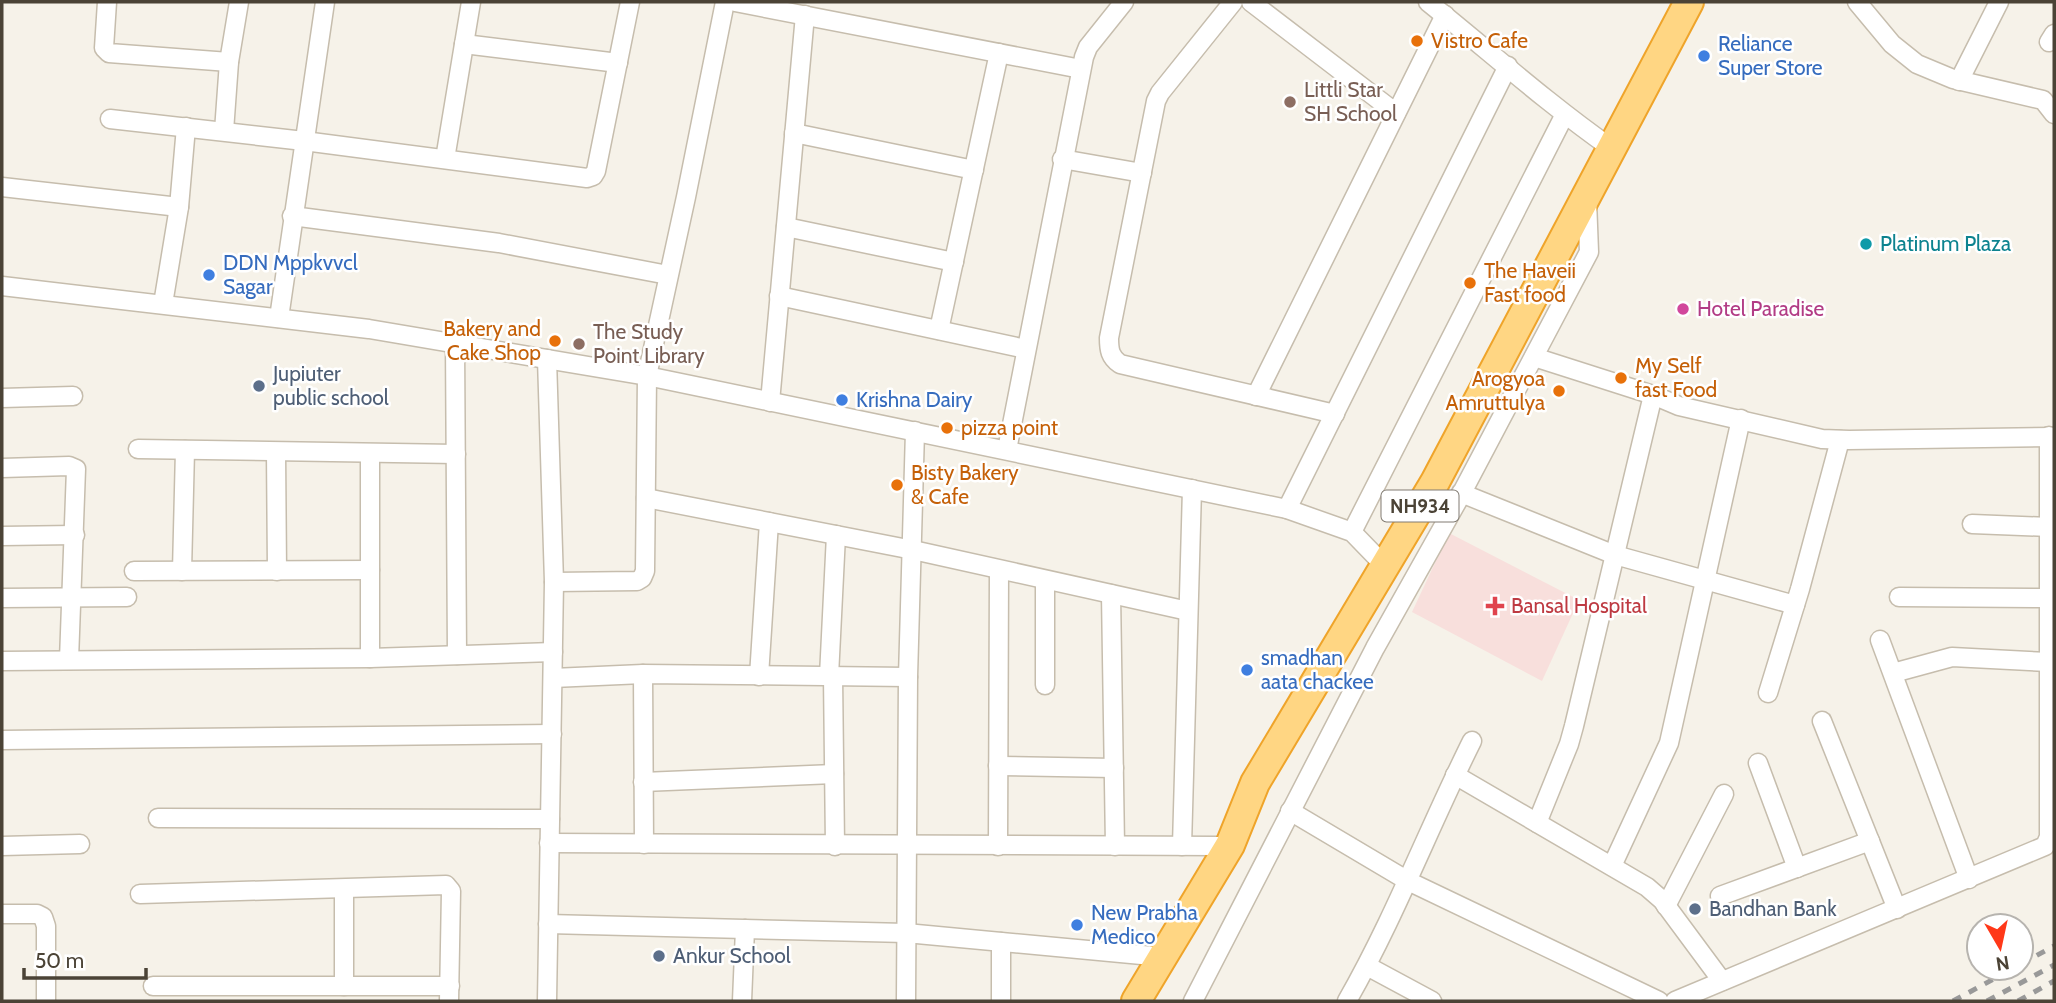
<svg xmlns="http://www.w3.org/2000/svg" width="2056" height="1003" font-family="Cabin,sans-serif">
  <style>
    .medical { fill: #f8dfdc }
    .lines { fill: none; stroke-linecap: round; stroke-linejoin: round }
    .minor-casing { stroke: #c6bdad; stroke-width: 21 }
    .trunk-casing { stroke: #efa42a; stroke-width: 32 }
    .minor { stroke: #fff; stroke-width: 18 }
    .trunk { stroke: #ffd683; stroke-width: 28 }
    .rail { stroke: #999; stroke-width: 5; stroke-dasharray: 9 9; stroke-linecap: butt }
    .food-dot { fill: #e8710a; stroke: #fff; stroke-width: 2.5 }
    .shop-dot { fill: #3f7fe0; stroke: #fff; stroke-width: 2.5 }
    .education-dot { fill: #8d6e63; stroke: #fff; stroke-width: 2.5 }
    .culture-dot { fill: #0f9aa8; stroke: #fff; stroke-width: 2.5 }
    .hotel-dot { fill: #d1479c; stroke: #fff; stroke-width: 2.5 }
    .service-dot { fill: #5c6f8a; stroke: #fff; stroke-width: 2.5 }
    .health-dot { fill: #e0444e; stroke: #fff; stroke-width: 2.5 }
    .labels { text-anchor: middle; stroke-width: 5; stroke-linejoin: round; paint-order: stroke }
    .shield { fill: #fff; stroke: #817b72; stroke-width: 2 }
    .shield-label { font-size: 19px; font-weight: bold; fill: #4b4336 }
    .food-label { font-size: 21px; fill: #c56008; stroke: #fff; text-anchor: start }
    .shop-label { font-size: 21px; fill: #366cbe; stroke: #fff; text-anchor: start }
    .education-label { font-size: 21px; fill: #785e54; stroke: #fff; text-anchor: start }
    .culture-label { font-size: 21px; fill: #0d838f; stroke: #fff; text-anchor: start }
    .hotel-label { font-size: 21px; fill: #b23c85; stroke: #fff; text-anchor: start }
    .service-label { font-size: 21px; fill: #4e5e75; stroke: #fff; text-anchor: start }
    .health-label { font-size: 21px; fill: #be3a42; stroke: #fff; text-anchor: start }
  </style>
  <rect width="100%" height="100%" fill="#f6f2e9"/>
  <polygon class="medical" points="1449,533 1579,600 1542,681 1412,612"/>
  <g class="lines">
    <g class="minor-casing">
      <g id="minor">
        <polyline points="107,2 104,48 109,53 229,62"/>
        <polyline points="735,2 1081,69"/>
        <path d="M1233,2L1160,93L1156,101L1109,338C1109,350 1110,357 1120,364L1335,414"/>
        <polyline points="1251,2 1396,113"/>
        <path d="M1428,2C1489,51 1547,103 1611,148"/>
        <polyline points="1857,2 1892,44 1917,64 1953,79 2043,100 2054,114"/>
        <polyline points="2049,42 2054,34"/>
        <polyline points="464,44 618,63"/>
        <polyline points="1959,81 1999,2"/>
        <polyline points="110,119 304,141 587,178 593,176 596,171 630,2"/>
        <polyline points="224,131 229,62 239,2"/>
        <polyline points="794,133 974,170"/>
        <polyline points="445,159 471,2"/>
        <polyline points="1062,159 1142,173"/>
        <polyline points="2,187 179,207"/>
        <polyline points="292,216 499,243 668,275"/>
        <polyline points="786,227 954,262"/>
        <polyline points="2,286 369,329 647,376 1287,509 1352,532 1385,566"/>
        <polyline points="779,296 1026,349"/>
        <polyline points="163,304 179,207 186,127"/>
        <polyline points="279,318 325,2"/>
        <polyline points="939,330 999,53"/>
        <polyline points="455,343 457,655"/>
        <polyline points="1534,357 1653,395 1679,406 1822,439 1849,440 2054,437"/>
        <polyline points="1256,396 1445,15"/>
        <polyline points="2,398 73,396"/>
        <polyline points="770,402 805,15"/>
        <polyline points="138,449 456,454"/>
        <polyline points="1007,450 1084,57 1088,47 1124,2"/>
        <polyline points="276,452 277,571"/>
        <polyline points="370,454 370,658"/>
        <polyline points="2,468 69,466 76,469 69,660"/>
        <polyline points="1461,493 1615,555 1795,605"/>
        <polyline points="646,498 913,550 1188,611"/>
        <polyline points="1287,509 1508,66"/>
        <polyline points="1972,524 2049,527"/>
        <polyline points="1352,532 1564,116"/>
        <polyline points="2,536 75,535"/>
        <polyline points="134,571 370,570"/>
        <polyline points="182,571 185,450"/>
        <polyline points="554,582 637,581 642,578 645,571 647,376 686,197 725,2"/>
        <polyline points="1111,594 1115,846"/>
        <polyline points="1899,597 2049,598"/>
        <polyline points="2,598 127,597"/>
        <polyline points="1880,640 1969,879"/>
        <polyline points="2,661 370,658 553,652"/>
        <polyline points="1893,673 1952,657 2048,662"/>
        <polyline points="643,674 644,844"/>
        <polyline points="759,676 769,522"/>
        <polyline points="829,676 836,535"/>
        <polyline points="833,676 835,846"/>
        <polyline points="553,678 643,674 908,677"/>
        <polyline points="1045,685 1045,580"/>
        <polyline points="1768,693 1800,589 1840,440"/>
        <polyline points="1822,721 1897,909"/>
        <polyline points="2,740 552,734"/>
        <polyline points="1758,763 1797,868"/>
        <polyline points="998,766 1114,768"/>
        <polyline points="1455,775 1647,887 1662,900 1722,981"/>
        <polyline points="643,782 834,774"/>
        <polyline points="1290,811 1408,881 1659,1001"/>
        <polyline points="158,818 550,819"/>
        <polyline points="1537,823 1569,744 1574,726 1653,395"/>
        <polyline points="549,843 1218,846"/>
        <polyline points="2,846 80,844"/>
        <polyline points="998,846 999,570"/>
        <polyline points="1182,846 1192,489"/>
        <polyline points="1612,866 1669,743 1741,419"/>
        <polyline points="344,889 344,986"/>
        <polyline points="140,894 446,885 451,891 449,1001"/>
        <polyline points="1720,896 1870,841"/>
        <polyline points="1666,906 1724,794"/>
        <polyline points="2,914 37,914 43,917 46,926 46,1001"/>
        <polyline points="548,924 906,933 1163,957"/>
        <polyline points="1001,942 1001,1001"/>
        <polyline points="1367,966 1432,1001"/>
        <polyline points="153,986 450,986"/>
        <polyline points="547,1001 554,582 547,359"/>
        <polyline points="742,1001 745,929"/>
        <polyline points="906,1001 908,677 915,431"/>
        <polyline points="1193,1001 1375,648 1457,502 1589,252 1587,200"/>
        <path d="M1347,1001C1395,917 1429,827 1472,741"/>
        <polyline points="1675,1001 2045,846 2049,837 2049,436"/>
      </g>
    </g>
    <g class="trunk-casing">
      <polyline id="trunk" points="1136,1001 1230,845 1255,783 1435,482 1689,2"/>
    </g>
    <use href="#minor" class="minor"/>
    <use href="#trunk" class="trunk"/>
    <g class="rail">
      <polyline points="2021,964 2054,946"/>
      <polyline points="1953,1001 2014,968"/>
      <polyline points="1987,1001 2054,965"/>
      <polyline points="2018,1001 2054,981"/>
    </g>
  </g>
  <g class="food-dot">
    <circle cx="1417" cy="41" r="7"/>
    <circle cx="1470" cy="283" r="7"/>
    <circle cx="555" cy="341" r="7"/>
    <circle cx="1621" cy="378" r="7"/>
    <circle cx="1559" cy="391" r="7"/>
    <circle cx="947" cy="428" r="7"/>
    <circle cx="897" cy="485" r="7"/>
  </g>
  <g class="shop-dot">
    <circle cx="1704" cy="56" r="7"/>
    <circle cx="209" cy="275" r="7"/>
    <circle cx="842" cy="400" r="7"/>
    <circle cx="1247" cy="670" r="7"/>
    <circle cx="1077" cy="925" r="7"/>
  </g>
  <g class="education-dot">
    <circle cx="1290" cy="102" r="7"/>
    <circle cx="579" cy="344" r="7"/>
  </g>
  <circle class="culture-dot" cx="1866" cy="244" r="7"/>
  <circle class="hotel-dot" cx="1683" cy="309" r="7"/>
  <g class="service-dot">
    <circle cx="259" cy="386" r="7"/>
    <circle cx="1695" cy="909" r="7"/>
    <circle cx="659" cy="956" r="7"/>
  </g>
  <path class="health-dot" d="M1491.5 595.5h7v7h7v7h-7v7h-7v-7h-7v-7h7z"/>
  <g class="labels">
    <rect class="shield" x="1381.5" y="490.5" width="77" height="31" rx="5"/>
    <g class="shield-label">
      <text x="1420" y="513">NH934</text>
    </g>
    <g class="food-label">
      <text x="1431" y="48">Vistro Cafe</text>
      <text x="1484" y="278">The Haveii<tspan x="1484" dy="24">Fast food</tspan></text>
      <text x="541" y="336" text-anchor="end">Bakery and<tspan x="541" dy="24">Cake Shop</tspan></text>
      <text x="1635" y="373">My Self<tspan x="1635" dy="24">fast Food</tspan></text>
      <text x="1545" y="386" text-anchor="end">Arogyoa<tspan x="1545" dy="24">Amruttulya</tspan></text>
      <text x="961" y="435">pizza point</text>
      <text x="911" y="480">Bisty Bakery<tspan x="911" dy="24">&amp; Cafe</tspan></text>
    </g>
    <g class="shop-label">
      <text x="1718" y="51">Reliance<tspan x="1718" dy="24">Super Store</tspan></text>
      <text x="223" y="270">DDN Mppkvvcl<tspan x="223" dy="24">Sagar</tspan></text>
      <text x="856" y="407">Krishna Dairy</text>
      <text x="1261" y="665">smadhan<tspan x="1261" dy="24">aata chackee</tspan></text>
      <text x="1091" y="920">New Prabha<tspan x="1091" dy="24">Medico</tspan></text>
    </g>
    <g class="education-label">
      <text x="1304" y="97">Littli Star<tspan x="1304" dy="24">SH School</tspan></text>
      <text x="593" y="339">The Study<tspan x="593" dy="24">Point Library</tspan></text>
    </g>
    <g class="culture-label">
      <text x="1880" y="251">Platinum Plaza</text>
    </g>
    <g class="hotel-label">
      <text x="1697" y="316">Hotel Paradise</text>
    </g>
    <g class="service-label">
      <text x="273" y="381">Jupiuter<tspan x="273" dy="24">public school</tspan></text>
      <text x="1709" y="916">Bandhan Bank</text>
      <text x="673" y="963">Ankur School</text>
    </g>
    <g class="health-label">
      <text x="1511" y="613">Bansal Hospital</text>
    </g>
  </g>
  <rect width="2056" height="1003" fill="none" stroke="#4b4336" stroke-width="7"/>
  <g transform="translate(2000 947) rotate(171)"><circle r="33" fill="#ffffff" stroke="#b7b4af" stroke-width="2"/>
  <path d="M0-5L12 26L0 18L-12 26Z" fill="#ff3818"/>
  <text y="-10" font-size="19" font-weight="bold" text-anchor="middle" fill="#4b4336">N</text>
  </g>
  <path d="M24 968v10h122v-10" fill="none" stroke="#4b4336" stroke-width="3.5"/>
  <text x="35" y="968" font-size="21" fill="#4b4336" stroke="#ffffff" stroke-width="5" paint-order="stroke">50 m</text>
</svg>
